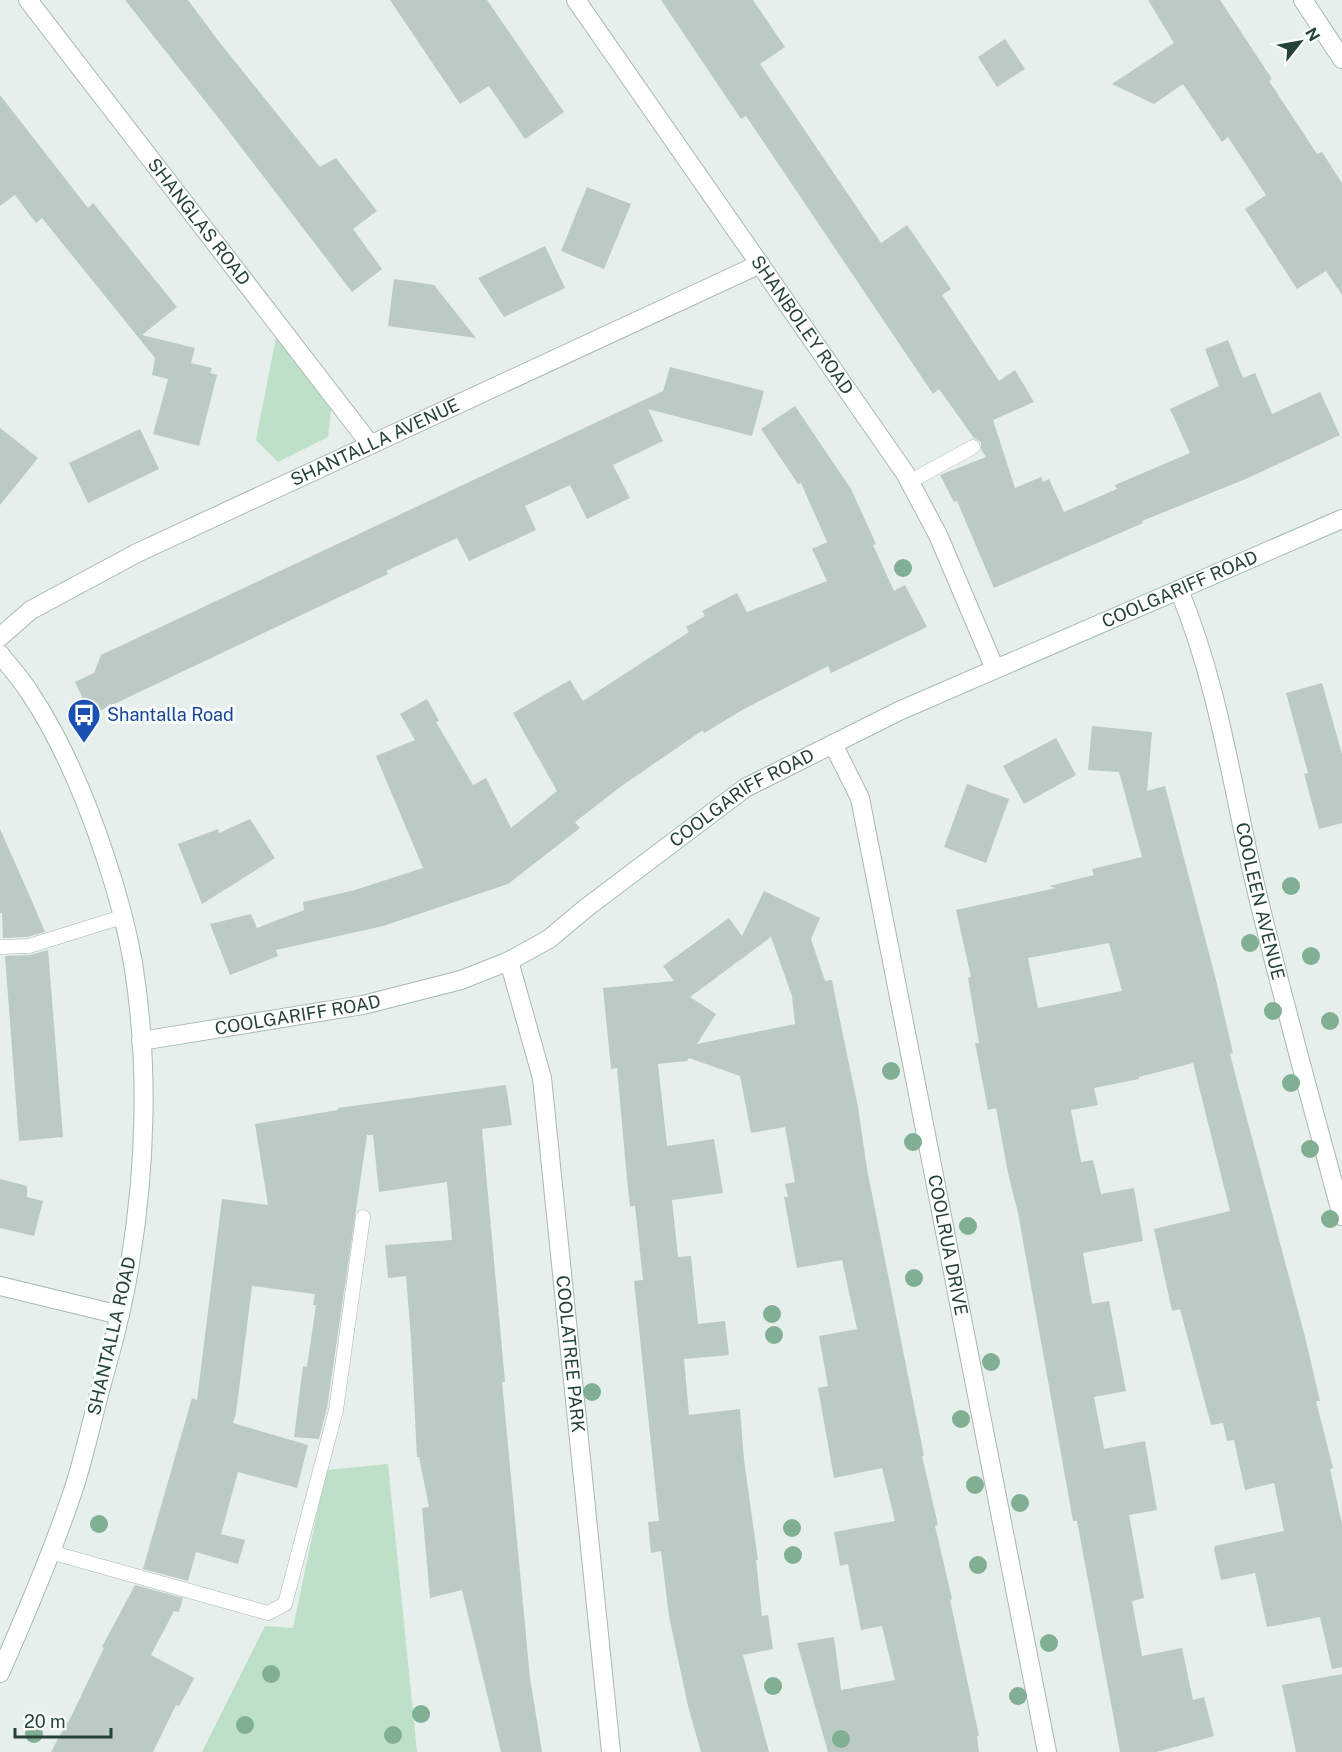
<svg xmlns="http://www.w3.org/2000/svg" width="1342" height="1752" font-family="'Public Sans',sans-serif">
  <style>
    .green { fill: #bfe0c8 }
    .building { fill: #bbcac4; fill-rule: evenodd }
    .lines { fill: none; stroke-linecap: round; stroke-linejoin: round }
    .lane-casing { stroke: #a8b8b2; stroke-width: 15 }
    .street-casing { stroke: #a8b8b2; stroke-width: 20 }
    .secondary-casing { stroke: #a4bbb3; stroke-width: 20 }
    .lane { stroke: #fff; stroke-width: 14 }
    .street { stroke: #fff; stroke-width: 18 }
    .secondary { stroke: #fff; stroke-width: 18 }
    .tree { fill: #80af93 }
    .labels { text-anchor: middle; stroke-width: 6; stroke-linejoin: round; paint-order: stroke }
    .street-label { font-size: 18px; fill: #24423a; stroke: #f7fbf9 }
    .transit-label { font-size: 18px; fill: #164399; stroke: #f7fbf9; text-anchor: start }
  </style>
  <rect width="100%" height="100%" fill="#e6efeb"/>
  <g class="green">
    <polygon points="276,337 331,410 328,437 278,462 256,440"/>
    <polygon points="388,1464 417,1752 202,1752 265,1626 293,1628 326,1470"/>
  </g>
  <g class="building">
    <polygon points="125,0 188,0 220,43 320,167 336,158 377,211 353,229 382,269 352,292 224,125"/>
    <polygon points="390,0 487,0 564,112 525,139 489,86 460,104"/>
    <polygon points="661,0 753,0 785,47 760,64 881,243 907,225 951,289 942,295 999,381 1015,370 1034,402 993,420 1015,488 1041,477 1043,482 1049,479 1064,512 1117,489 1115,485 1190,453 1170,409 1219,386 1205,349 1228,340 1243,378 1255,373 1272,414 1320,392 1340,435 1248,478 1142,521 1143,523 994,588 957,501 954,502 940,475 986,457 981,449 981,442 974,438 939,389 933,394 746,116 741,119"/>
    <polygon points="1148,0 1220,0 1272,79 1269,81 1317,154 1322,152 1342,183 1342,295 1326,271 1297,289 1245,209 1266,195 1228,137 1222,142 1183,84 1154,104 1112,84 1174,43"/>
    <polygon points="1005,39 1025,69 997,87 978,57"/>
    <polygon points="0,95 88,208 93,203 177,307 142,335 195,348 191,363 212,368 210,373 217,375 199,446 153,434 168,379 152,375 155,358 42,218 36,223 15,195 0,206"/>
    <polygon points="587,187 631,204 604,269 561,251"/>
    <polygon points="545,246 565,288 504,317 478,278"/>
    <polygon points="394,279 434,285 476,338 388,326"/>
    <polygon points="670,367 764,391 752,436 648,409 663,441 613,465 630,498 587,519 570,485 525,506 536,530 469,561 457,538 386,571 388,574 91,715 75,682 94,673 101,655 663,391"/>
    <polygon points="795,406 851,489 876,544 873,545 894,591 905,585 927,627 831,673 828,666 744,709 704,733 703,730 623,785 575,822 580,828 508,884 383,926 276,950 278,956 230,975 210,924 251,914 257,928 304,910 303,902 355,890 423,868 376,756 415,740 400,714 427,699 439,721 436,722 473,785 486,778 511,828 557,791 513,713 570,680 583,701 689,632 686,627 705,616 702,611 737,593 747,612 827,581 812,549 827,542 801,483 798,484 761,429"/>
    <polygon points="0,428 38,458 0,505"/>
    <polygon points="140,429 159,469 88,503 69,463"/>
    <polygon points="1322,683 1342,754 1342,823 1319,829 1304,774 1308,773 1286,693"/>
    <path d="M1092,726L1152,732L1147,791L1165,786L1216,980L1233,1053L1230,1054L1240,1093L1305,1337L1320,1401H1316L1333,1468L1330,1469L1342,1524V1667L1332,1669L1320,1617L1267,1627L1255,1573L1221,1580L1214,1549L1215,1546L1284,1531L1274,1483L1245,1490L1234,1440L1227,1441L1223,1423L1211,1425L1180,1309L1172,1311L1154,1229L1230,1211L1193,1063L1139,1077V1079L1094,1088L1098,1105L1071,1110L1081,1162L1093,1160L1101,1194L1134,1188L1143,1241L1083,1253L1092,1304L1109,1301L1126,1391L1094,1397L1104,1449L1145,1441L1157,1510L1129,1515L1144,1598L1132,1601L1142,1656L1182,1648L1193,1700L1204,1697L1214,1736L1157,1752H1120L1077,1521H1073L1018,1213L1008,1173L996,1108L988,1110L975,1043H979L968,978L971,977L956,910L1056,888L1049,886L1094,875L1092,869L1142,857L1119,772L1088,770ZM1109,943L1122,991L1038,1008L1028,958Z"/>
    <polygon points="1056,738 1076,775 1024,804 1003,766"/>
    <polygon points="967,784 1009,799 986,863 944,847"/>
    <polygon points="250,819 275,858 202,904 178,844 218,829 219,833"/>
    <polygon points="0,829 31,899 45,932 27,937 3,938 2,913 0,913"/>
    <path d="M764,891L820,918L811,939L825,981L832,980L838,1011L858,1107L867,1169L924,1456H922L938,1525L935,1526L952,1599L950,1600L979,1736H977L979,1752H828L797,1643L834,1637L841,1690L895,1680L882,1626L861,1630L848,1564L840,1566L834,1532L895,1521L882,1468L834,1478L818,1388L828,1386L819,1336L857,1329L842,1260L797,1268L784,1197H788L785,1184L795,1182L785,1127L751,1133L740,1076L689,1058L687,1061L658,1064L667,1146L714,1139L723,1193L672,1200L678,1257L691,1256L698,1324L725,1321L729,1355L684,1359L689,1415L740,1409L744,1460L758,1560H756L762,1616L768,1615L773,1649L743,1655L769,1752H701L688,1706L669,1616L661,1551L651,1553L648,1522L659,1521L634,1281L643,1280L635,1206H630L627,1179L617,1068L611,1069L603,988L674,981L663,966L729,918L742,936ZM771,937L792,996L795,1024L697,1044L716,1014L690,997Z"/>
    <polygon points="48,950 63,1137 19,1141 5,956 30,955"/>
    <polygon points="506,1085 512,1125 482,1129 505,1382 502,1382 530,1678 542,1752 501,1752 462,1590 430,1598 422,1508 429,1507 419,1457 417,1457 411,1339 406,1276 388,1278 385,1245 452,1240 447,1182 379,1192 373,1135 367,1135 327,1408 319,1439 294,1437 303,1366 307,1367 316,1305 313,1305 315,1294 252,1286 236,1413 233,1423 308,1445 297,1488 238,1472 221,1534 245,1540 238,1564 196,1552 188,1581 143,1569 192,1398 197,1400 222,1199 268,1205 255,1124 338,1110 338,1108"/>
    <polygon points="0,1179 27,1186 27,1197 43,1201 34,1236 0,1228"/>
    <polygon points="135,1585 183,1598 179,1612 174,1611 151,1655 194,1678 187,1692 179,1706 176,1705 153,1752 51,1752 67,1722 68,1723 104,1648 102,1647"/>
    <polygon points="1342,1674 1342,1752 1296,1752 1282,1685"/>
  </g>
  <g class="lines">
    <g class="lane-casing">
      <g id="lane">
        <polyline points="909,482 973,447"/>
        <polyline points="0,947 29,946 122,917"/>
        <polyline points="50,1552 268,1613 285,1604 336,1410 363,1217"/>
      </g>
    </g>
    <g class="street-casing">
      <g id="street">
        <path id="s1" d="M28,0L370,444"/>
        <path id="s2" d="M576,0L905,473L938,535L995,669"/>
        <polyline points="1303,0 1342,59"/>
        <path id="s3" d="M1179,590C1216,679 1230,773 1251,867C1278,984 1311,1100 1342,1216"/>
        <path id="s4" d="M0,637L31,610L137,553L760,264"/>
        <path id="s5" d="M833,744L860,798L1047,1752"/>
        <path id="s6" d="M509,961L542,1078L611,1752"/>
        <polyline points="0,1286 120,1315"/>
      </g>
    </g>
    <g class="secondary-casing">
      <g id="secondary">
        <path d="M0,654C10,667 21,679 30,693C63,743 87,801 106,859C117,892 127,928 133,963C149,1061 146,1166 130,1263C123,1308 111,1351 99,1394C91,1425 84,1457 74,1488C53,1551 27,1612 0,1673"/>
        <path id="s7" d="M141,1041L363,1005L461,980L509,961L549,939L586,908L745,788L899,711L1342,519"/>
      </g>
    </g>
    <use href="#lane" class="lane"/>
    <use href="#street" class="street"/>
    <use href="#secondary" class="secondary"/>
  </g>
  <g class="tree">
    <circle cx="903" cy="568" r="9"/>
    <circle cx="1291" cy="886" r="9"/>
    <circle cx="1250" cy="943" r="9"/>
    <circle cx="1311" cy="956" r="9"/>
    <circle cx="1273" cy="1011" r="9"/>
    <circle cx="1330" cy="1021" r="9"/>
    <circle cx="891" cy="1071" r="9"/>
    <circle cx="1291" cy="1083" r="9"/>
    <circle cx="913" cy="1142" r="9"/>
    <circle cx="1310" cy="1149" r="9"/>
    <circle cx="1330" cy="1219" r="9"/>
    <circle cx="968" cy="1226" r="9"/>
    <circle cx="914" cy="1278" r="9"/>
    <circle cx="772" cy="1314" r="9"/>
    <circle cx="774" cy="1335" r="9"/>
    <circle cx="991" cy="1362" r="9"/>
    <circle cx="592" cy="1392" r="9"/>
    <circle cx="961" cy="1419" r="9"/>
    <circle cx="975" cy="1485" r="9"/>
    <circle cx="1020" cy="1503" r="9"/>
    <circle cx="99" cy="1524" r="9"/>
    <circle cx="792" cy="1528" r="9"/>
    <circle cx="793" cy="1555" r="9"/>
    <circle cx="978" cy="1565" r="9"/>
    <circle cx="1049" cy="1643" r="9"/>
    <circle cx="271" cy="1674" r="9"/>
    <circle cx="773" cy="1686" r="9"/>
    <circle cx="1018" cy="1696" r="9"/>
    <circle cx="421" cy="1714" r="9"/>
    <circle cx="245" cy="1725" r="9"/>
    <circle cx="34" cy="1734" r="9"/>
    <circle cx="393" cy="1735" r="9"/>
    <circle cx="841" cy="1739" r="9"/>
  </g>
  <defs>
    <g id="bus-pin" transform="scale(1.725)"><path d="M0 17L-7.5 6A9.5 9.5 0 1 1 7.5 6Z" fill="#1a4fb4" stroke="#f7fbf9"/><path d="M-5-6H5V4H4V6H2V4H-2V6H-4V4H-5ZM-3.5-4V0h7V-4ZM-3.5 1.2v1.5H-2V1.2ZM2 1.2v1.5H3.5V1.2Z" fill="#fff"/></g>
  </defs>
  <g fill-rule="evenodd">
    <use href="#bus-pin" x="84" y="715"/>
  </g>
  <g class="labels">
    <g class="street-label">
      <text dy="6" stroke="none"><textPath href="#s1" startOffset="280">SHANGLAS ROAD</textPath></text>
      <text dy="6" stroke="none"><textPath href="#s2" startOffset="396">SHANBOLEY ROAD</textPath></text>
      <text dy="6" stroke="none"><textPath href="#s4" startOffset="424">SHANTALLA AVENUE</textPath></text>
      <text dy="6" stroke="none"><textPath href="#s7" startOffset="1149">COOLGARIFF ROAD</textPath></text>
      <text dy="6" stroke="none"><textPath href="#s7" startOffset="663">COOLGARIFF ROAD</textPath></text>
      <text dy="6" stroke="none"><textPath href="#s3" startOffset="322">COOLEEN AVENUE</textPath></text>
      <text dy="6" stroke="none"><textPath href="#s7" startOffset="159">COOLGARIFF ROAD</textPath></text>
      <text dy="6" stroke="none"><textPath href="#s5" startOffset="516">COOLRUA DRIVE</textPath></text>
      <text transform="translate(112 1336) rotate(-77)" y="6">SHANTALLA ROAD</text>
      <text dy="6" stroke="none"><textPath href="#s6" startOffset="399">COOLATREE PARK</textPath></text>
    </g>
    <g class="transit-label">
      <text x="107" y="721">Shantalla Road</text>
    </g>
  </g>
  <g transform="translate(1300 42) rotate(59)" stroke="#f7fbf9" stroke-width="4.5" paint-order="stroke">
  <path d="M0-4.5L10 22L0 15L-10 22Z" fill="#24423a"/>
  <text y="-9" font-size="16" font-weight="bold" text-anchor="middle" fill="#24423a">N</text>
  </g>
  <path d="M15 1728v9h96v-9" fill="none" stroke="#24423a" stroke-width="3"/>
  <text x="24" y="1728" font-size="18" fill="#24423a" stroke="#f7fbf9" stroke-width="4.5" paint-order="stroke">20 m</text>
</svg>
